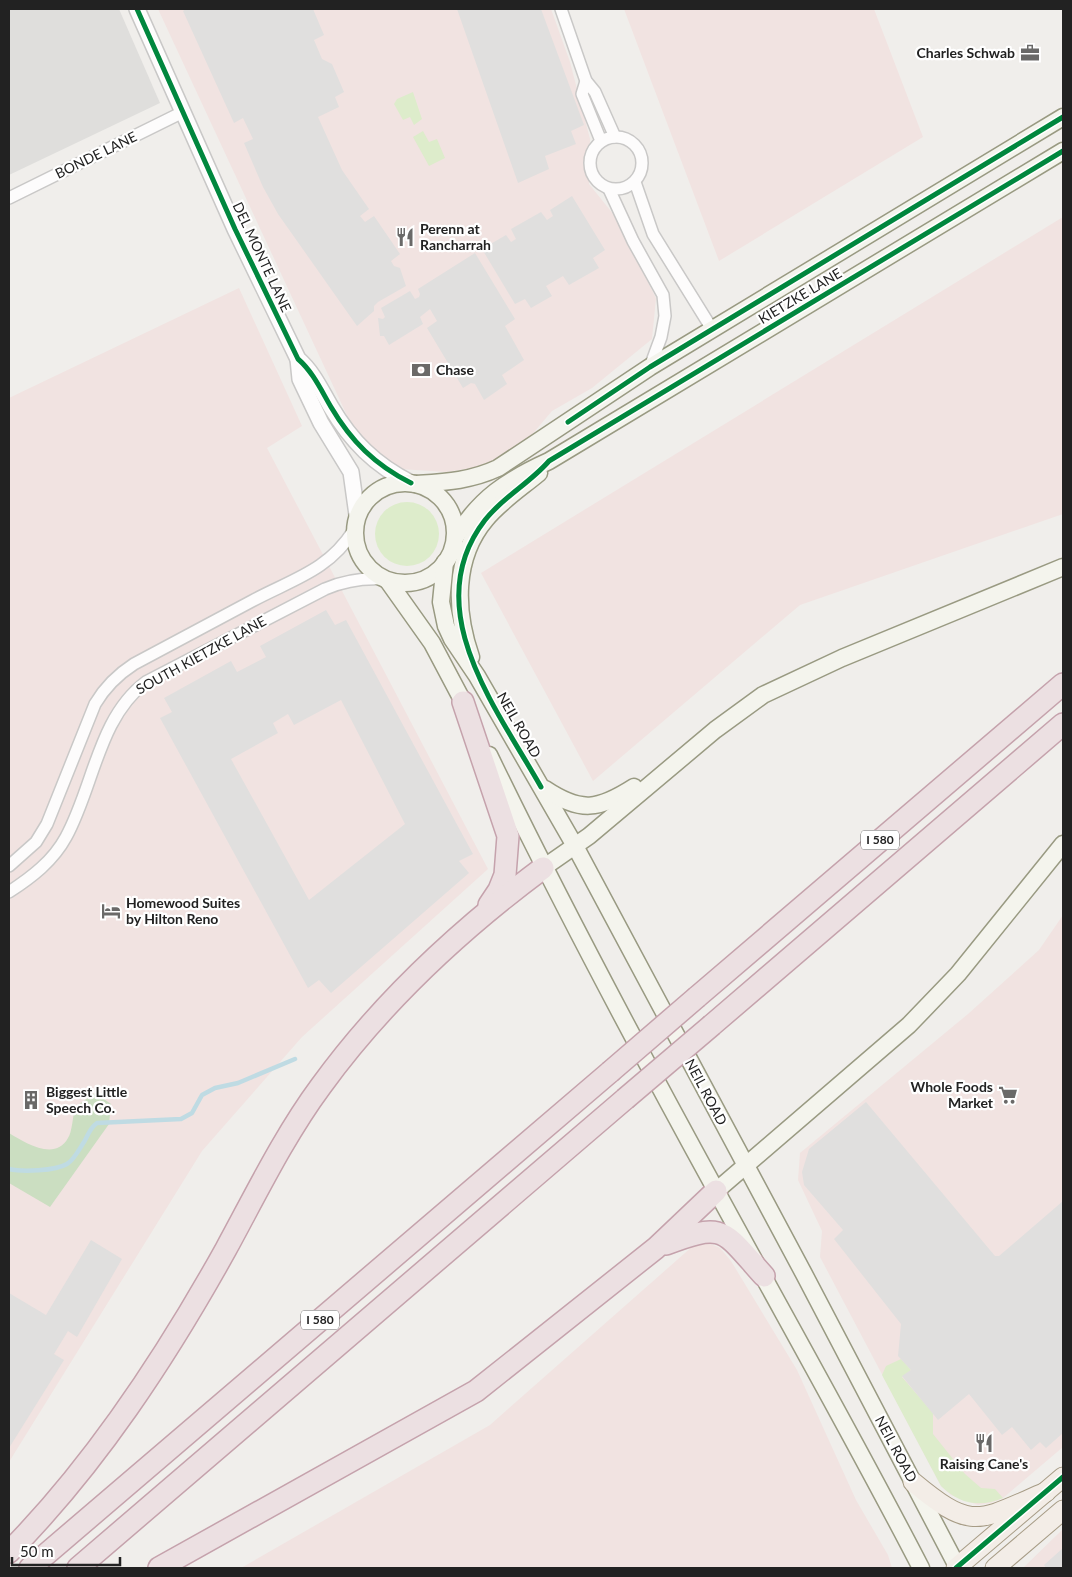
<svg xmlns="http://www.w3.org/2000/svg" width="1072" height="1577" font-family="Lato,sans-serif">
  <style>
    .residential { fill: #dfdedc }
    .commercial { fill: #f1e3e1 }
    .grass { fill: #ddeccb }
    .forest { fill: #cbdec1 }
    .parking { fill: #e0dfde; fill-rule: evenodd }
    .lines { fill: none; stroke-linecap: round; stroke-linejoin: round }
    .stream { stroke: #bfdbe3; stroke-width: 4.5 }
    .minor-casing { stroke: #c9c8c7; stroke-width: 14 }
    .tertiary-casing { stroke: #c9c8c7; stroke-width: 18 }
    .secondary-casing { stroke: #999a82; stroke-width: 19 }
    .primary-casing { stroke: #a79c86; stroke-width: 21 }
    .motorway-casing { stroke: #c5a2ac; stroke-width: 24 }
    .minor { stroke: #fdfcfc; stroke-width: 11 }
    .tertiary { stroke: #fdfcfc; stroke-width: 15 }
    .secondary { stroke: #f4f4ed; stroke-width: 16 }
    .primary { stroke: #f3ede7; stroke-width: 19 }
    .motorway { stroke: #ece0e2; stroke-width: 21 }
    .motorway-bridge-casing { stroke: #c5a2ac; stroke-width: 24; stroke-linecap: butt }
    .motorway-bridge { stroke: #ece0e2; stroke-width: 21 }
    .cycleway-casing { stroke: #fff; stroke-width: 8 }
    .cycleway { stroke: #00873e; stroke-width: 5 }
    .labels { text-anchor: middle; stroke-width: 4.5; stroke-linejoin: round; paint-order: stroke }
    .shield { fill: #fff; stroke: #646464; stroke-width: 1 }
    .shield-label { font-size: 12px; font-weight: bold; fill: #222 }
    .poi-label { font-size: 14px; font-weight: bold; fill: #222; stroke: #fff; text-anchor: start }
    .street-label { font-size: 14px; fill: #222; stroke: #fff }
  </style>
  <rect width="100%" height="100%" fill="#f0eeeb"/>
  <polygon class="residential" points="9,9 119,9 160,103 9,175"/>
  <g class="commercial">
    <polygon points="158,9 551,9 570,62 590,139 589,184 614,215 656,298 652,339 592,388 552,411 529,438 486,466 446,472 400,469 357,437"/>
    <polygon points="624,9 874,9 923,137 719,261"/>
    <polygon points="1063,217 1063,514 800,605 593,781 481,573"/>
    <polygon points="239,288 302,426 267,448 488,869 302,1037 202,1151 9,1462 9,398"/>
    <polygon points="1063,915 1063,1447 1003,1498 991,1503 978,1505 951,1495 941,1486 820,1257 822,1231 798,1180 800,1153 968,1014 1039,950"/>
    <polygon points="708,1243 720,1248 731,1261 797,1370 856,1500 888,1555 892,1568 241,1568 490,1425 694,1245"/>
    <polygon points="1063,1529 1063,1568 1023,1568 1059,1533"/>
  </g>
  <g class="grass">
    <polygon points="413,92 422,119 414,125 410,117 403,120 394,104 397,99"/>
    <polygon points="423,131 429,142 437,139 445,158 429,166 413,137"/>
    <circle cx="407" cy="534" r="32"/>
    <path d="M901,1359L911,1370L902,1377L933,1413V1434L965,1474L981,1488L995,1489L1003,1498C980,1508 959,1504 941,1486L882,1375L886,1366Z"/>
  </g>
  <path class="forest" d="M95,1093L111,1104L109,1124L50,1207L9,1183V1133C24,1142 55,1162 68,1138C72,1133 73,1115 75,1107Z"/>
  <g class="parking">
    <polygon points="186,9 313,9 324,35 314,40 322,59 332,64 344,92 335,97 339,107 318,117 342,170 369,209 360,216 365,222 374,216 400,254 391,261 394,266 400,268 406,286 378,302 374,306 374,311 357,326 278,214 263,187 244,143 253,139 243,118 234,123 183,11"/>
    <polygon points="457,9 541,9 584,125 571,131 576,144 545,156 549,169 518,183"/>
    <polygon points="572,196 605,250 593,258 599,268 569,285 563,276 546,286 552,296 531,308 525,299 515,304 482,249 506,235 511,242 516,239 511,229 541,212 547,220 553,216 550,210"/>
    <polygon points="475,253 515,319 505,326 524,360 502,375 507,384 484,400 475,384 471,383 463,388 427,328 437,321 430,309 420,317 423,324 389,345 384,336 380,336 378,318 383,319 385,317 381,308 410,291 415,299 419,297 420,294 418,289"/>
    <path d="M326,610L335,625L346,620L473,854L459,861L469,873L331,993L319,980L308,988L160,718L172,712L164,698L231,661L237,672L266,657L260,646ZM341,700L405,824L309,900L231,759L278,733L273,723L288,714L294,725Z"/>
    <polygon points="866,1102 995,1256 999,1256 1063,1201 1063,1433 1046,1448 1040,1442 1031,1450 1012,1427 1002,1435 969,1394 938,1420 902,1376 911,1370 898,1356 901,1324 834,1239 843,1230 804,1185 802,1172 809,1149"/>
    <polygon points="91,1240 122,1259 77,1337 68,1331 54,1354 64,1360 9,1448 9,1293 46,1315"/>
    <polygon points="1063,1548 1063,1568 1046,1568 1044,1565"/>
  </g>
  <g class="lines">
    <path class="stream" d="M9,1169C22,1172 55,1171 67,1164C74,1160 80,1148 84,1142C89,1134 89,1129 97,1123L181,1119L192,1113L202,1095L215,1088L238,1083L295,1059"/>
    <g class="minor-casing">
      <g id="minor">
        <polyline points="561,9 586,81 595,92 615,137"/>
        <polyline points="586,81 582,94 601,141"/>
        <circle cx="616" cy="163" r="26"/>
        <polyline points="635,182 653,234 712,329"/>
        <polyline points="609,189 633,241 663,295 665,316 661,337 650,367"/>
        <polyline points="9,198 183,112"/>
        <path d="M9,866L36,842L47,824L95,704C105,687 117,675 134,664C173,643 213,622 252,601C293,579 328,571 354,530"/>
        <path d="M9,892C32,877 53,861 66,837C94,786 98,718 146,682L325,589C344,581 360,578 381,579"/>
      </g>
    </g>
    <g class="tertiary-casing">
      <g id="tertiary">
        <path d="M137,9L235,229L298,359C313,372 321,390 331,407C351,441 375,465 411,483"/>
        <polyline points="298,359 300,379 321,423 351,472 357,515"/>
      </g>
    </g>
    <g class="secondary-casing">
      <g id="secondary">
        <circle cx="405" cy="533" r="50"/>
        <path d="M415,484C445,482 470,481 498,468L650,367L1063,117"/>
        <path d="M455,538C480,498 507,480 549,461L1063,151"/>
        <polyline points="445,562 441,602 446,626 452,639 477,676 575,846 804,1274 958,1568"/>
        <polyline points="388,581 432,643 468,711"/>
        <path d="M471,657C455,611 453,558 486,519C501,501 521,488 539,473"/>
        <path d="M489,755C561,904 639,1050 718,1194C786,1319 856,1442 921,1568"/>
        <path d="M545,789C581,813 598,810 634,787"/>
        <polyline points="543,868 589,836 715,730 763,695 842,658 1063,567"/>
        <polyline points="716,1191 909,1025 958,974 1063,844"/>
      </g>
    </g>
    <g class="primary-casing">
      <g id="primary">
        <path d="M913,1482C973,1532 978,1521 1046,1492"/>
        <polyline points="956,1568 1063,1477"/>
        <polyline points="995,1568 1063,1510"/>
      </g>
    </g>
    <g class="motorway-casing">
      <g id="motorway">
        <polyline points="463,702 508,836 505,875 499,890 489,905"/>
        <polyline points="697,997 1063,684"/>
        <polyline points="712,1025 1063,724"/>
        <path d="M666,1244C726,1221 723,1231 764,1276"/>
        <path d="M9,1552C96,1464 166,1357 226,1249C256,1194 284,1136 321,1086C382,1002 461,929 543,868"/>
        <polyline points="30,1568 610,1072"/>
        <polyline points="78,1568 625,1099"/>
        <polyline points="159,1568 476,1391 656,1248 716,1191"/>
      </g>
    </g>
    <use href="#minor" class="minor"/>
    <use href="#tertiary" class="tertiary"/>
    <use href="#secondary" class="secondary"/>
    <use href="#primary" class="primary"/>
    <use href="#motorway" class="motorway"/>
    <g class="motorway-bridge-casing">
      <g id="motorway-bridge">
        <polyline points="610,1072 697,997"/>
        <polyline points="625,1099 712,1025"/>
      </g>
    </g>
    <use href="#motorway-bridge" class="motorway-bridge"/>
    <g class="cycleway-casing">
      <g id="cycleway">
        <path d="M137,9L235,229L298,359C313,372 321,390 331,407C351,441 375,465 411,483"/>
        <polyline points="568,422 650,367 1063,117"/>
        <path d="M541,787C497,709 417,608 485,520C503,497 530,483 549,461L1063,151"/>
        <polyline points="956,1568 1063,1477"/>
      </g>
    </g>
    <use href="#cycleway" class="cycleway"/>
  </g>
  <defs>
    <g id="office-bare" transform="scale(1.5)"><path d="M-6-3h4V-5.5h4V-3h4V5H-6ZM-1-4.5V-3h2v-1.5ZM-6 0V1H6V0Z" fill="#6a6968" stroke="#fff" stroke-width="2.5" paint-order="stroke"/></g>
    <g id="restaurant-bare" transform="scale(1.5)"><path d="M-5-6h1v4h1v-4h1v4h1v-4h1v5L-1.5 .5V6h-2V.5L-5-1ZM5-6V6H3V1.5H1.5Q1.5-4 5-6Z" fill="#6a6968" stroke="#fff" stroke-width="2.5" paint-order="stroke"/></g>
    <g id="bank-bare" transform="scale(1.5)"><path d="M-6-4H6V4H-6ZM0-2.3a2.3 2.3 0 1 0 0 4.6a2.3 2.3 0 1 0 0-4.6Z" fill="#6a6968" stroke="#fff" stroke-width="2.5" paint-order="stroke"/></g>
    <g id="hotel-bare" transform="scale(1.5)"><path d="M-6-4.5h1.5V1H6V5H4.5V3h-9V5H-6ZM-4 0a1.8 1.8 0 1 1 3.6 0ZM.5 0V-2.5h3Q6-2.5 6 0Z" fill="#6a6968" stroke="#fff" stroke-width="2.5" paint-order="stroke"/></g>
    <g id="supermarket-bare" transform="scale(1.5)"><path d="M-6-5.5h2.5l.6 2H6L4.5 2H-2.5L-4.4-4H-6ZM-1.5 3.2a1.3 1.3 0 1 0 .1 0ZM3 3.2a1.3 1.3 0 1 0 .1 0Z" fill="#6a6968" stroke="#fff" stroke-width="2.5" paint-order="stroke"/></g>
    <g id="building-bare" transform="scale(1.5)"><path d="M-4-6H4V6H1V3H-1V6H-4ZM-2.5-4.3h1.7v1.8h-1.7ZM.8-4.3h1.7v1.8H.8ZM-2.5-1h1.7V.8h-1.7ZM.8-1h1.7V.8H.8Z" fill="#6a6968" stroke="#fff" stroke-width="2.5" paint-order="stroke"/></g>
  </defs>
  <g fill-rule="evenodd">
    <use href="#office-bare" x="1030" y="53"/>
    <use href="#restaurant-bare" x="405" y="237"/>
    <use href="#bank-bare" x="421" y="370"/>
    <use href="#hotel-bare" x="111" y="911"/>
    <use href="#supermarket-bare" x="1008" y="1095"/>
    <use href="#building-bare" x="31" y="1100"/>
    <use href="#restaurant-bare" x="984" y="1443"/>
  </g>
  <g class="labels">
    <g class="shield">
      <rect x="861" y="830.5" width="38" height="19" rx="4"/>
      <rect x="301" y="1310.5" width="38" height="19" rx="4"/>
    </g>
    <g class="shield-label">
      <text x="880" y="844">I 580</text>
      <text x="320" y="1324">I 580</text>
    </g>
    <g class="poi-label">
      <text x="1015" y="58" text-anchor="end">Charles Schwab</text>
      <text x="420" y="234">Perenn at<tspan x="420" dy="16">Rancharrah</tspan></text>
      <text x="436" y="375">Chase</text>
      <text x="126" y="908">Homewood Suites<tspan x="126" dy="16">by Hilton Reno</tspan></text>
      <text x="993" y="1092" text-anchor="end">Whole Foods<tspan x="993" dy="16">Market</tspan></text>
      <text x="46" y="1097">Biggest Little<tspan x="46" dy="16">Speech Co.</tspan></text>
      <text x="984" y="1469" text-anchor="middle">Raising Cane's</text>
    </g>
    <g class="street-label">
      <text transform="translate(96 155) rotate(-26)" y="5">BONDE LANE</text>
      <text transform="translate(262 257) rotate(65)" y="5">DEL MONTE LANE</text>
      <text transform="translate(800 296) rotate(-31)" y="5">KIETZKE LANE</text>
      <text transform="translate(201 655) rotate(-29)" y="5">SOUTH KIETZKE LANE</text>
      <text transform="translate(519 725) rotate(60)" y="5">NEIL ROAD</text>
      <text transform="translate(706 1092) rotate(62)" y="5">NEIL ROAD</text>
      <text transform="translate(896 1449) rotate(62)" y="5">NEIL ROAD</text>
    </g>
  </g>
  <rect width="1072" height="1577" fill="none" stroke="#222222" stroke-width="20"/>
  <path d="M12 1557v8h108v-8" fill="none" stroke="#222222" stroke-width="2.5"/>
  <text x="20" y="1557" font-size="15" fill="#222222" stroke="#ffffff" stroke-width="4" paint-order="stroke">50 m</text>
</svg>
